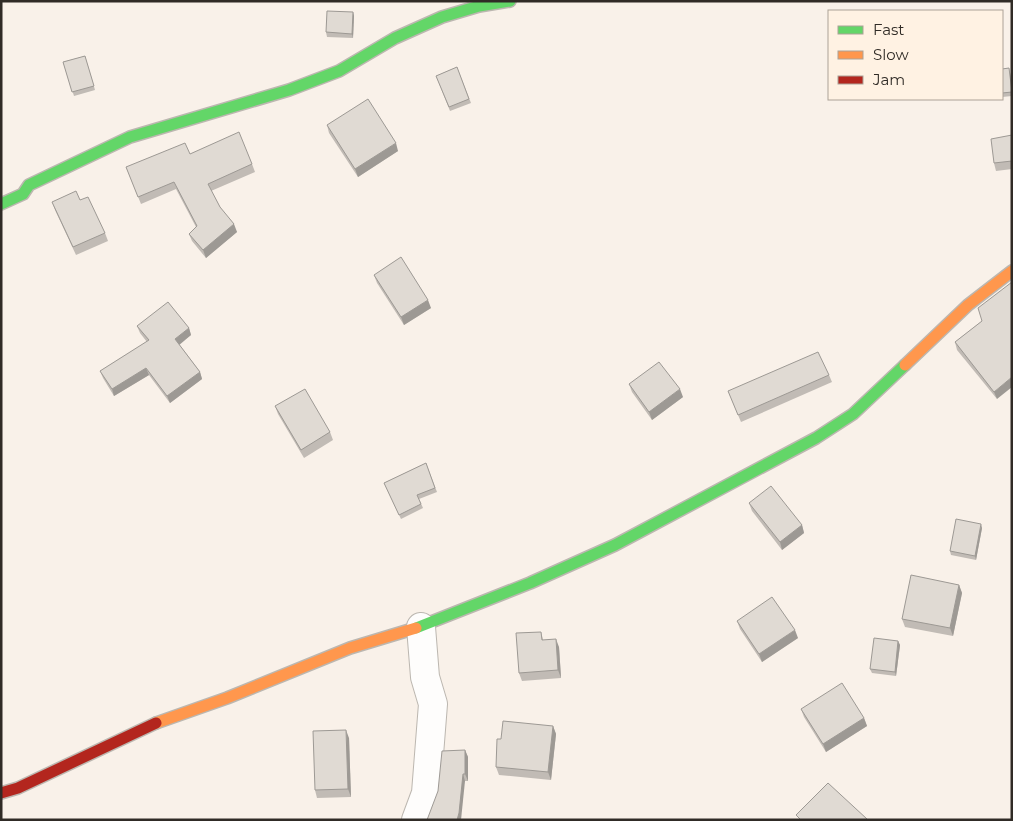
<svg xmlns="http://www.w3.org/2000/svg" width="1013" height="821" font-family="Montserrat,sans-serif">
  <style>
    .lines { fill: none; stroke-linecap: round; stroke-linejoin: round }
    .street-casing { stroke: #bcb7b0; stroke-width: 30 }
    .fast-casing { stroke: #bcb7b0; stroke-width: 14 }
    .slow-casing { stroke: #bcb7b0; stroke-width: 14 }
    .jam-casing { stroke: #bcb7b0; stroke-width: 14 }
    .street { stroke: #fefdfc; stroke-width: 28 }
    .fast { stroke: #63d668; stroke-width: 11 }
    .slow { stroke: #ff974d; stroke-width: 11 }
    .jam { stroke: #b3261e; stroke-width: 11 }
    .wall { fill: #c1bbb5 }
    .shaded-wall { fill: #9d9994 }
    .building { fill: #e0dad3; stroke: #9d9994 }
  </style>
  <rect width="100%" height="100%" fill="#f9f1e9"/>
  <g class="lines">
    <g class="street-casing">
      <polyline id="street" points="416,820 426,793 433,704 425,677 421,627"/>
    </g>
    <g class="fast-casing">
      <g id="fast">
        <polyline points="1,204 23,194 29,185 130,137 289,90 339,71 395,38 442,17 479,6 510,1"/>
        <polyline points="416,628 530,583 615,545 816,438 853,414 905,365"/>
      </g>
    </g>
    <g class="slow-casing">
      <g id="slow">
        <polyline points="905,365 968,305 1012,271"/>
        <polyline points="156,723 227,698 350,648 416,628"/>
      </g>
    </g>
    <g class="jam-casing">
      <polyline id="jam" points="1,793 18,788 156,723"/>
    </g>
    <use href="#street" class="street"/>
    <use href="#fast" class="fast"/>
    <use href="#slow" class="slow"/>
    <use href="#jam" class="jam"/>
  </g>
  <g class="wall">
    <polygon points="353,12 354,16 353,38 327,37 326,32"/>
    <polygon points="85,56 95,90 74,96 63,62"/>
    <polygon points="457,67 471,103 450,111 436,76"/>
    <polygon points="1009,68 1012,81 1012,96 1002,97 1002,69"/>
    <polygon points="327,125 398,151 358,177 329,133"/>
    <polygon points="1012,135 1012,169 996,171 994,163"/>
    <polygon points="190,154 252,164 255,172 211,191 220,207 237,232 206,258 192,241 189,234 196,227 176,189 141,204 126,167"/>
    <polygon points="80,200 105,233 108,241 76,255 55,210 52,202"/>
    <polygon points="374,275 431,308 404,325 377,283"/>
    <polygon points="982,321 997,399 957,350 955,342"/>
    <polygon points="137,326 189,328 191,335 179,344 200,372 202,379 170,403 149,375 114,396 103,378 100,371 147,342 140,333"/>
    <polygon points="829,375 832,382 741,422 728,391"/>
    <polygon points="629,384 683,397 652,420 632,392"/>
    <polygon points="275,406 330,432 333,440 304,458 278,414"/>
    <polygon points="426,463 437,492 419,499 423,508 401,519 384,483"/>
    <polygon points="749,503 802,525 804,533 782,550 752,511"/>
    <polygon points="982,528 976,560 951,555 950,551"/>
    <polygon points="959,585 962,593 953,636 905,627 902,619"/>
    <polygon points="737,621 798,638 762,662 740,629"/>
    <polygon points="541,632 543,640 559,647 561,678 522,681 519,673"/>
    <polygon points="898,641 900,645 896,676 872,673 870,669"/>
    <polygon points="801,709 864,718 867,726 826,752 804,717"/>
    <polygon points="553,726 556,734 551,780 499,775 496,767 501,739"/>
    <polygon points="349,738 351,797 317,798 315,790"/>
    <polygon points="465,750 468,757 468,781 465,781 428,819"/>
  </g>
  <g class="shaded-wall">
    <polygon points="353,12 354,16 353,38 352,34"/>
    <polygon points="396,143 398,151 358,177 355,169"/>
    <polygon points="234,224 237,232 206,258 203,250"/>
    <polygon points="428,300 431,308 404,325 401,317"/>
    <polygon points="189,328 191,335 178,346 175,339"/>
    <polygon points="146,368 149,375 114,396 112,389"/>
    <polygon points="200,372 202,379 170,403 167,396"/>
    <polygon points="1012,377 1012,387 997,399 994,392"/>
    <polygon points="680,389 683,397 652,420 649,412"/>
    <polygon points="981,524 982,528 976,560 975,556"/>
    <polygon points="802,525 804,533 782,550 780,542"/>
    <polygon points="959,585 962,593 953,636 950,628"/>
    <polygon points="795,630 798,638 762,662 759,654"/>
    <polygon points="556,639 559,647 561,678 558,670"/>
    <polygon points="898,641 900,645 896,676 895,672"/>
    <polygon points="864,718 867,726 826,752 823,744"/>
    <polygon points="553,726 556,734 551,780 548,772"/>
    <polygon points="346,730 349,738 351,797 348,789"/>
    <polygon points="465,750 468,757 468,781 465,774"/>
    <polygon points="463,774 465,781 461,820 457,820"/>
  </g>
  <g class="building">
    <polygon points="327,11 353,12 352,34 326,32"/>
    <polygon points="85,56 94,86 72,92 63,62"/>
    <polygon points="457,67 469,99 449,107 436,76"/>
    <polygon points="1009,68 1012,92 1002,93 1002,69"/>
    <polygon points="368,99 396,143 355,169 327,125"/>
    <polygon points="239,132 252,164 208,184 220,207 234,224 203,250 189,234 197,226 174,182 138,197 126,167 185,143 190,154"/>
    <polygon points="1012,135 1012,161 994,163 991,139"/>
    <polygon points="76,191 80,200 88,197 105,233 73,247 52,202"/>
    <polygon points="401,257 428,300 401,317 374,275"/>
    <polygon points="1012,282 1012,377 994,392 955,342 982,321 978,308"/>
    <polygon points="168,302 189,328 175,339 200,372 167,396 146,368 112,389 100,371 149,340 137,326"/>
    <polygon points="818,352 829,375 738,415 728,391"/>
    <polygon points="659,362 680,389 649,412 629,384"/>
    <polygon points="305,389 330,432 301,450 275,406"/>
    <polygon points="426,463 435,488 417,495 421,504 399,515 384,483"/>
    <polygon points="771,486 802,525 780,542 749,503"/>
    <polygon points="956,519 981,524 975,556 950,551"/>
    <polygon points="911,575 959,585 950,628 902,619"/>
    <polygon points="772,597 795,630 759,654 737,621"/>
    <polygon points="541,632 542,640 556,639 558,670 519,673 516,633"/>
    <polygon points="874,638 898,641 895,672 870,669"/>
    <polygon points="842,683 864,718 823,744 801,709"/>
    <polygon points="503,721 553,726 548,772 496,767 497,739 501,739"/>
    <polygon points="346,730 348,789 315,790 313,731"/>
    <polygon points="465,750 465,774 463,774 459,813 457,820 427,820 438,791 442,751"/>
    <polygon points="828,783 867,819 866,820 801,820 796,815"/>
  </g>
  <rect width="1013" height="821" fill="none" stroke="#302b26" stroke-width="5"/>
  <rect x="828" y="10" width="175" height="90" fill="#fff2e3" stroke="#aca297"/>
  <rect x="838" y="26" width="25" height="8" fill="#63d668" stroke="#aca297"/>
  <text x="873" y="35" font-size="15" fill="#302b26">Fast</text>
  <rect x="838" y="51" width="25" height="8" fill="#ff974d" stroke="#aca297"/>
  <text x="873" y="60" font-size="15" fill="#302b26">Slow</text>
  <rect x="838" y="76" width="25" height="8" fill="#b3261e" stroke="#aca297"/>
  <text x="873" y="85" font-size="15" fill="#302b26">Jam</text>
</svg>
